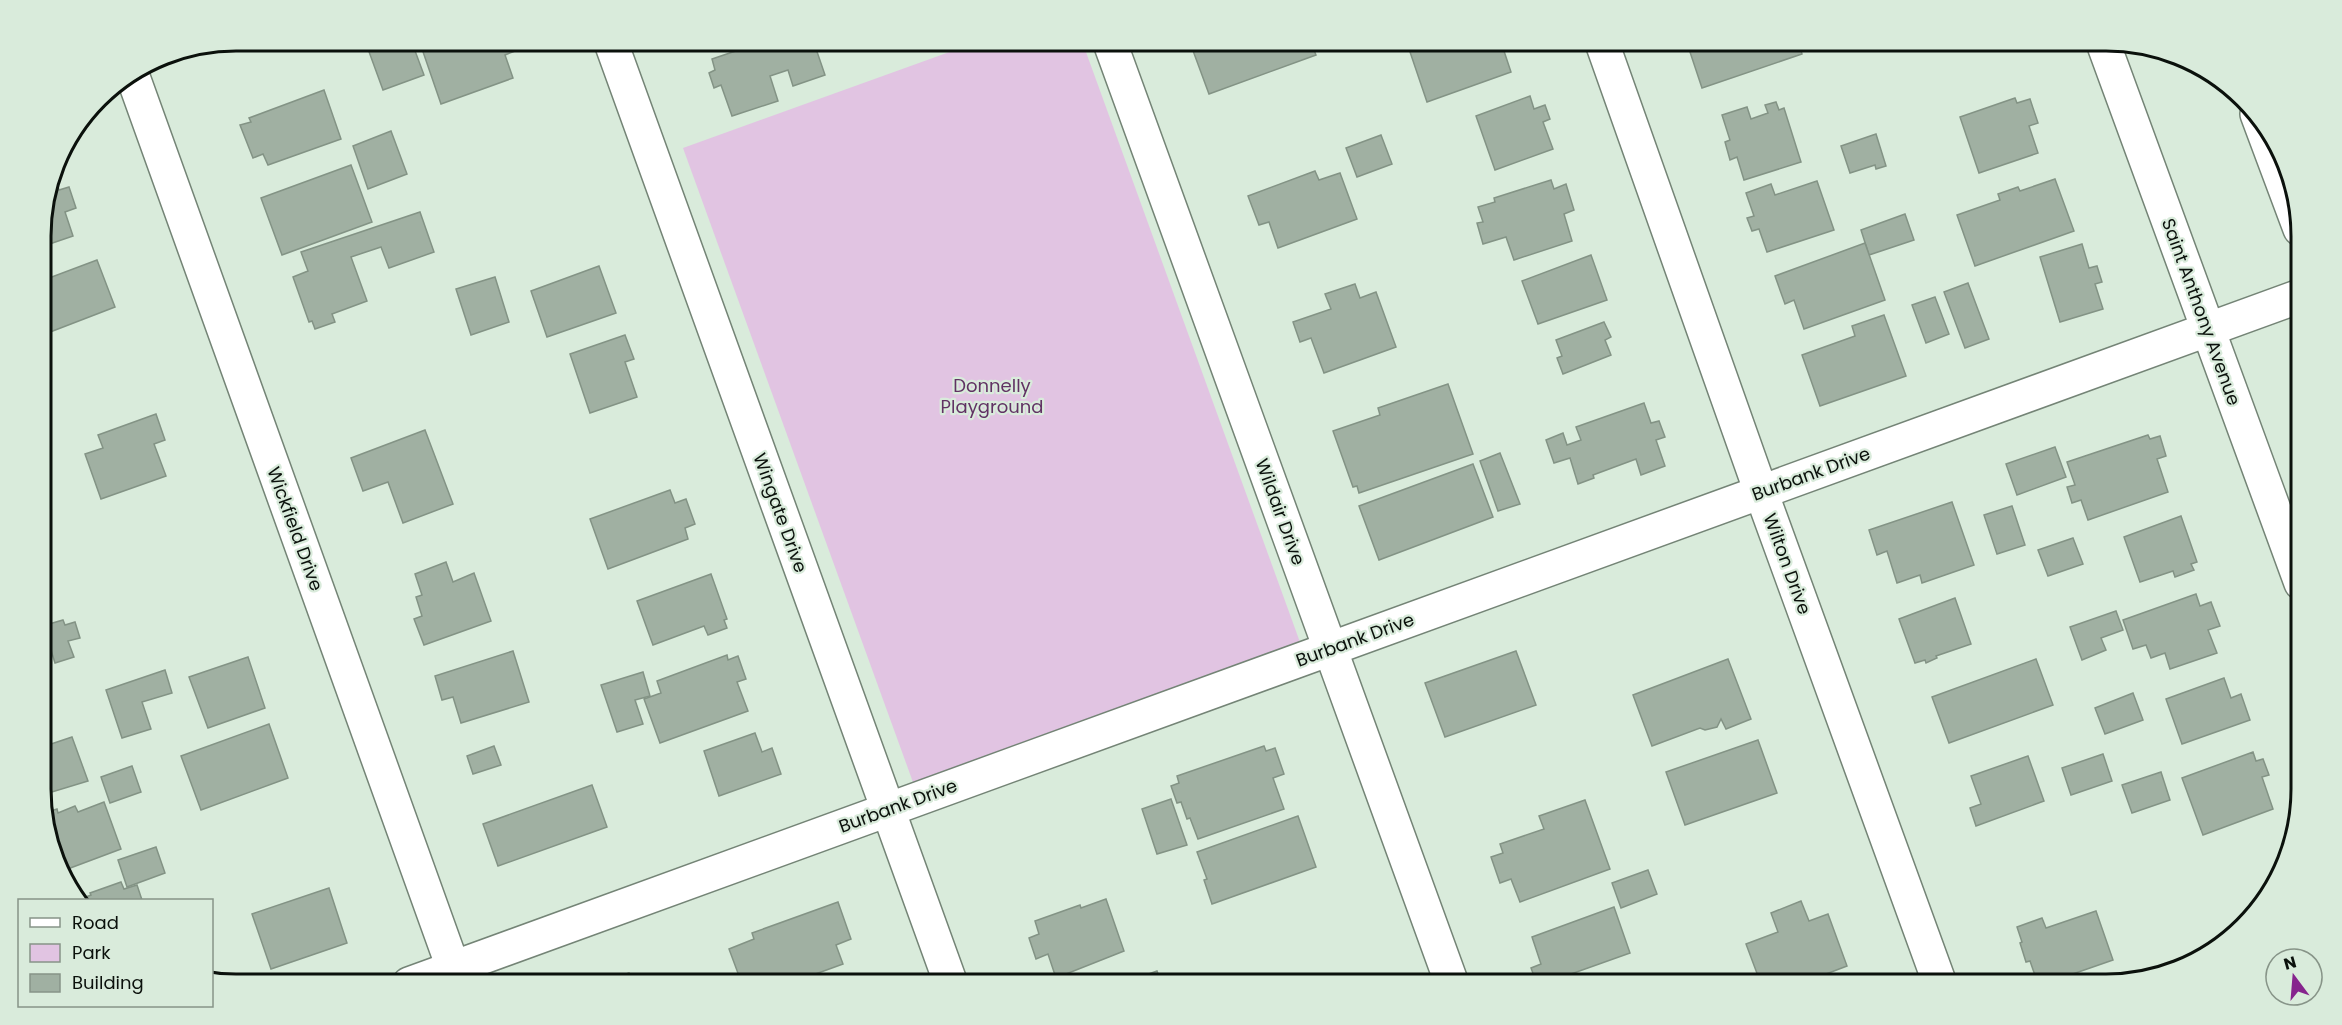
<svg xmlns="http://www.w3.org/2000/svg" width="2342" height="1025" font-family="Poppins,sans-serif">
  <style>
    .green { fill: #e1c4e2 }
    .building { fill: #a0b0a2; stroke: #839385; stroke-width: 1.5 }
    .lines { fill: none; stroke-linecap: round; stroke-linejoin: round }
    .minor-casing { stroke: #748476; stroke-width: 36 }
    .minor { stroke: #fff; stroke-width: 33 }
    .labels { text-anchor: middle; stroke-width: 4.5; stroke-linejoin: round; paint-order: stroke }
    .street-label { font-size: 18px; fill: #0b110c; stroke: #d9ebdb }
    .park-label { font-size: 18px; fill: #613264; stroke: #d9ebdb }
    .rim { fill: none; stroke: #0b110c; stroke-width: 3 }
  </style>
  <rect width="100%" height="100%" fill="#d9ebdb"/>
  <polygon class="green" points="980,41 1082,41 1301,645 914,785 683,148"/>
  <g class="building">
    <polygon points="392,40 411,40 424,75 383,90 368,49"/>
    <polygon points="437,40 511,40 515,51 505,55 513,78 441,104 421,46"/>
    <polygon points="768,40 813,40 825,75 793,86 788,70 770,76 778,101 732,116 721,85 714,88 709,73 715,70 712,59"/>
    <polygon points="1212,40 1310,40 1316,55 1209,94 1192,48"/>
    <polygon points="1417,40 1511,40 1502,45 1511,72 1427,102 1408,46 1418,43"/>
    <polygon points="1686,40 1809,40 1810,43 1800,46 1802,54 1702,88"/>
    <polygon points="324,90 341,139 268,165 263,154 253,158 240,125 251,122 249,118"/>
    <polygon points="1530,96 1534,109 1545,105 1550,119 1543,122 1553,149 1495,170 1476,116"/>
    <polygon points="2015,98 2017,103 2030,99 2038,123 2029,126 2038,153 1979,173 1960,117"/>
    <polygon points="1776,102 1779,110 1784,108 1801,162 1744,180 1737,157 1730,160 1725,142 1730,140 1722,115 1747,107 1751,119 1768,113 1765,105"/>
    <polygon points="391,131 407,174 368,189 353,146"/>
    <polygon points="1876,134 1886,166 1876,169 1875,165 1850,173 1841,146"/>
    <polygon points="1381,135 1392,164 1357,177 1346,148"/>
    <polygon points="351,165 372,222 282,255 261,198"/>
    <polygon points="1315,171 1319,180 1340,173 1357,219 1278,248 1269,222 1259,225 1248,196"/>
    <polygon points="55,178 59,190 69,187 76,208 65,212 73,236 41,247 41,222 53,179"/>
    <polygon points="2055,179 2074,231 1975,266 1957,215 2000,200 1998,194 2018,187 2020,191"/>
    <polygon points="1551,180 1554,189 1566,184 1574,210 1564,214 1572,241 1514,260 1506,237 1483,244 1477,223 1483,222 1478,207 1495,202 1494,198"/>
    <polygon points="1817,181 1834,230 1767,252 1759,229 1752,231 1747,218 1754,216 1746,193 1771,184 1775,195"/>
    <polygon points="420,212 434,252 389,268 381,247 351,257 367,301 332,314 335,322 315,329 312,321 309,322 293,277 308,271 301,252"/>
    <polygon points="1905,214 1914,240 1869,255 1861,230"/>
    <polygon points="1865,243 1885,300 1804,329 1794,300 1785,304 1775,276"/>
    <polygon points="2082,244 2089,268 2097,266 2102,282 2095,284 2103,309 2060,322 2040,257"/>
    <polygon points="1591,255 1607,300 1538,324 1522,281"/>
    <polygon points="97,260 115,307 45,334 41,325 41,281"/>
    <polygon points="599,266 616,313 547,337 531,291"/>
    <polygon points="495,277 509,322 471,335 456,289"/>
    <polygon points="1968,283 1989,339 1965,348 1944,292"/>
    <polygon points="1355,284 1360,298 1376,292 1396,347 1324,373 1311,338 1300,342 1293,322 1331,309 1325,294"/>
    <polygon points="1935,297 1949,334 1926,343 1912,305"/>
    <polygon points="1884,315 1906,376 1820,406 1802,355 1855,336 1852,326"/>
    <polygon points="1604,322 1611,337 1605,340 1611,355 1563,374 1557,358 1562,356 1556,340"/>
    <polygon points="625,335 634,359 625,362 637,397 590,413 570,354"/>
    <polygon points="1448,384 1473,454 1359,493 1357,486 1353,487 1333,431 1380,415 1378,408"/>
    <polygon points="1644,403 1651,423 1659,421 1665,437 1656,440 1665,466 1641,475 1636,459 1593,475 1594,478 1578,484 1570,458 1554,463 1546,440 1563,433 1567,445 1581,440 1576,427"/>
    <polygon points="156,414 165,440 154,444 166,476 101,499 85,454 103,448 98,435"/>
    <polygon points="425,430 453,504 403,523 388,482 363,491 351,458"/>
    <polygon points="2148,435 2150,439 2160,436 2166,456 2157,459 2168,492 2088,520 2081,500 2072,503 2067,487 2075,485 2067,462"/>
    <polygon points="2055,447 2066,477 2017,495 2006,464"/>
    <polygon points="1500,453 1520,504 1498,511 1480,461"/>
    <polygon points="1473,464 1493,517 1379,560 1359,506"/>
    <polygon points="670,490 675,503 686,499 695,524 685,528 688,539 608,569 590,519"/>
    <polygon points="1952,502 1974,565 1922,583 1920,575 1897,583 1887,551 1877,555 1869,530"/>
    <polygon points="2012,506 2025,545 1997,554 1984,515"/>
    <polygon points="2181,516 2197,562 2191,564 2194,570 2175,577 2173,571 2140,582 2124,537"/>
    <polygon points="2073,538 2083,564 2048,576 2038,550"/>
    <polygon points="446,562 453,582 474,573 491,621 424,645 414,619 422,616 416,597 422,595 415,574"/>
    <polygon points="711,574 727,619 724,620 727,628 708,635 704,626 653,645 637,601"/>
    <polygon points="2196,594 2200,606 2211,602 2220,626 2208,630 2217,653 2170,669 2165,653 2151,658 2146,645 2133,649 2123,620"/>
    <polygon points="1955,598 1971,644 1936,656 1937,658 1926,663 1925,660 1915,663 1899,619"/>
    <polygon points="2116,611 2123,630 2101,638 2106,650 2082,660 2070,627"/>
    <polygon points="63,620 65,625 75,622 80,638 68,641 74,657 55,663 50,647 42,650 42,626"/>
    <polygon points="513,651 529,702 461,723 453,697 442,700 435,676"/>
    <polygon points="1516,651 1536,705 1445,737 1425,683"/>
    <polygon points="727,655 728,660 738,656 746,679 737,682 748,711 660,743 644,699 661,693 657,681"/>
    <polygon points="248,657 265,708 208,728 189,677"/>
    <polygon points="1728,659 1751,719 1726,729 1721,719 1717,727 1705,730 1700,728 1652,746 1633,695"/>
    <polygon points="2036,659 2053,705 1949,743 1932,697"/>
    <polygon points="165,670 172,693 142,702 151,729 122,738 106,690"/>
    <polygon points="643,672 650,696 635,700 643,724 617,732 601,685"/>
    <polygon points="2224,678 2231,698 2241,694 2250,720 2182,744 2166,699"/>
    <polygon points="2133,693 2143,720 2105,734 2095,708"/>
    <polygon points="269,724 288,778 201,810 181,756"/>
    <polygon points="755,733 762,752 772,748 781,774 719,796 704,751"/>
    <polygon points="72,737 88,781 42,795 42,747"/>
    <polygon points="1758,740 1777,793 1685,825 1666,772"/>
    <polygon points="494,746 501,765 473,774 467,756"/>
    <polygon points="1264,746 1266,751 1275,748 1284,774 1273,778 1284,809 1198,839 1190,818 1187,819 1181,802 1177,803 1171,786 1179,783 1177,776"/>
    <polygon points="2253,752 2256,761 2263,759 2269,775 2262,777 2273,809 2203,835 2182,778"/>
    <polygon points="2103,754 2112,781 2071,795 2062,768"/>
    <polygon points="2028,756 2044,801 1976,826 1970,808 1981,804 1971,776"/>
    <polygon points="132,766 141,792 110,803 101,777"/>
    <polygon points="2161,772 2170,800 2132,813 2122,785"/>
    <polygon points="592,785 607,827 498,866 483,824"/>
    <polygon points="1171,799 1187,845 1157,854 1142,809"/>
    <polygon points="1585,800 1610,869 1520,902 1511,879 1500,883 1491,857 1503,853 1500,844 1544,829 1539,816"/>
    <polygon points="104,802 121,849 65,870 42,814 57,809 58,813 75,806 78,812"/>
    <polygon points="1298,816 1316,867 1212,904 1204,880 1207,879 1197,852"/>
    <polygon points="156,847 165,873 127,887 118,860"/>
    <polygon points="1648,870 1657,894 1621,908 1612,883"/>
    <polygon points="121,882 124,889 137,885 142,900 78,900 91,895 90,893"/>
    <polygon points="329,888 347,943 271,969 252,914"/>
    <polygon points="1106,899 1124,951 1056,978 1048,954 1036,959 1029,938 1039,934 1035,921 1080,905 1081,908"/>
    <polygon points="1801,901 1809,921 1828,914 1847,966 1800,984 1761,984 1746,944 1778,932 1771,913"/>
    <polygon points="838,902 851,939 836,945 843,964 788,984 742,984 729,949 754,939 752,933"/>
    <polygon points="1614,907 1630,953 1543,984 1537,984 1531,968 1541,964 1532,937"/>
    <polygon points="2096,911 2113,960 2044,984 2038,984 2030,961 2026,962 2020,943 2022,942 2017,927 2042,918 2046,928"/>
    <polygon points="1157,971 1162,984 1121,984"/>
    <polygon points="629,973 633,984 597,984"/>
  </g>
  <g class="lines">
    <g class="minor-casing">
      <g id="minor">
        <polyline points="610,40 951,984"/>
        <polyline points="1109,40 1452,984"/>
        <polyline points="1601,40 1761,492 1940,984"/>
        <polyline points="2102,40 2301,583"/>
        <polyline points="132,74 459,984"/>
        <polyline points="2257,114 2300,229"/>
        <polyline points="409,984 2300,296"/>
      </g>
    </g>
    <use href="#minor" class="minor"/>
  </g>
  <g class="labels">
    <g class="street-label">
      <text transform="translate(2201 312) rotate(70)" y="6">Saint Anthony Avenue</text>
      <text transform="translate(1811 474) rotate(-20)" y="6">Burbank Drive</text>
      <text transform="translate(1280 512) rotate(70)" y="6">Wildair Drive</text>
      <text transform="translate(780 513) rotate(70)" y="6">Wingate Drive</text>
      <text transform="translate(295 529) rotate(70)" y="6">Wickfield Drive</text>
      <text transform="translate(1787 564) rotate(70)" y="6">Wilton Drive</text>
      <text transform="translate(1355 640) rotate(-20)" y="6">Burbank Drive</text>
      <text transform="translate(898 806) rotate(-20)" y="6">Burbank Drive</text>
    </g>
    <g class="park-label">
      <text x="992" y="392">Donnelly<tspan x="992" dy="21">Playground</tspan></text>
    </g>
  </g>
  <path d="M0 0H2342V1025H0ZM236 51H2106A185 185 0 0 1 2291 236V789A185 185 0 0 1 2106 974H236A185 185 0 0 1 51 789V236A185 185 0 0 1 236 51Z" fill="#d9ebdb" fill-rule="evenodd"/>
  <path class="rim" d="M236 51H2106A185 185 0 0 1 2291 236V789A185 185 0 0 1 2106 974H236A185 185 0 0 1 51 789V236A185 185 0 0 1 236 51Z"/>
  <rect x="18" y="899" width="195" height="108" fill="#d9ebdb" stroke="#879488" stroke-width="1.5"/>
  <rect x="30" y="918" width="30" height="9" fill="#ffffff" stroke="#879488" stroke-width="1.5"/>
  <text x="72" y="929" font-size="18" fill="#0b110c">Road</text>
  <rect x="30" y="944" width="30" height="18" fill="#e1c4e2" stroke="#879488" stroke-width="1.5"/>
  <text x="72" y="959" font-size="18" fill="#0b110c">Park</text>
  <rect x="30" y="974" width="30" height="18" fill="#a0b0a2" stroke="#879488" stroke-width="1.5"/>
  <text x="72" y="989" font-size="18" fill="#0b110c">Building</text>
  <g transform="translate(2294 977) rotate(344)"><circle r="28" fill="#d9ebdb" stroke="#879488" stroke-width="1.5"/>
  <path d="M0-4.5L10 22L0 15L-10 22Z" fill="#86248d"/>
  <text y="-9" font-size="16" font-weight="bold" text-anchor="middle" fill="#0b110c">N</text>
  </g>
</svg>
